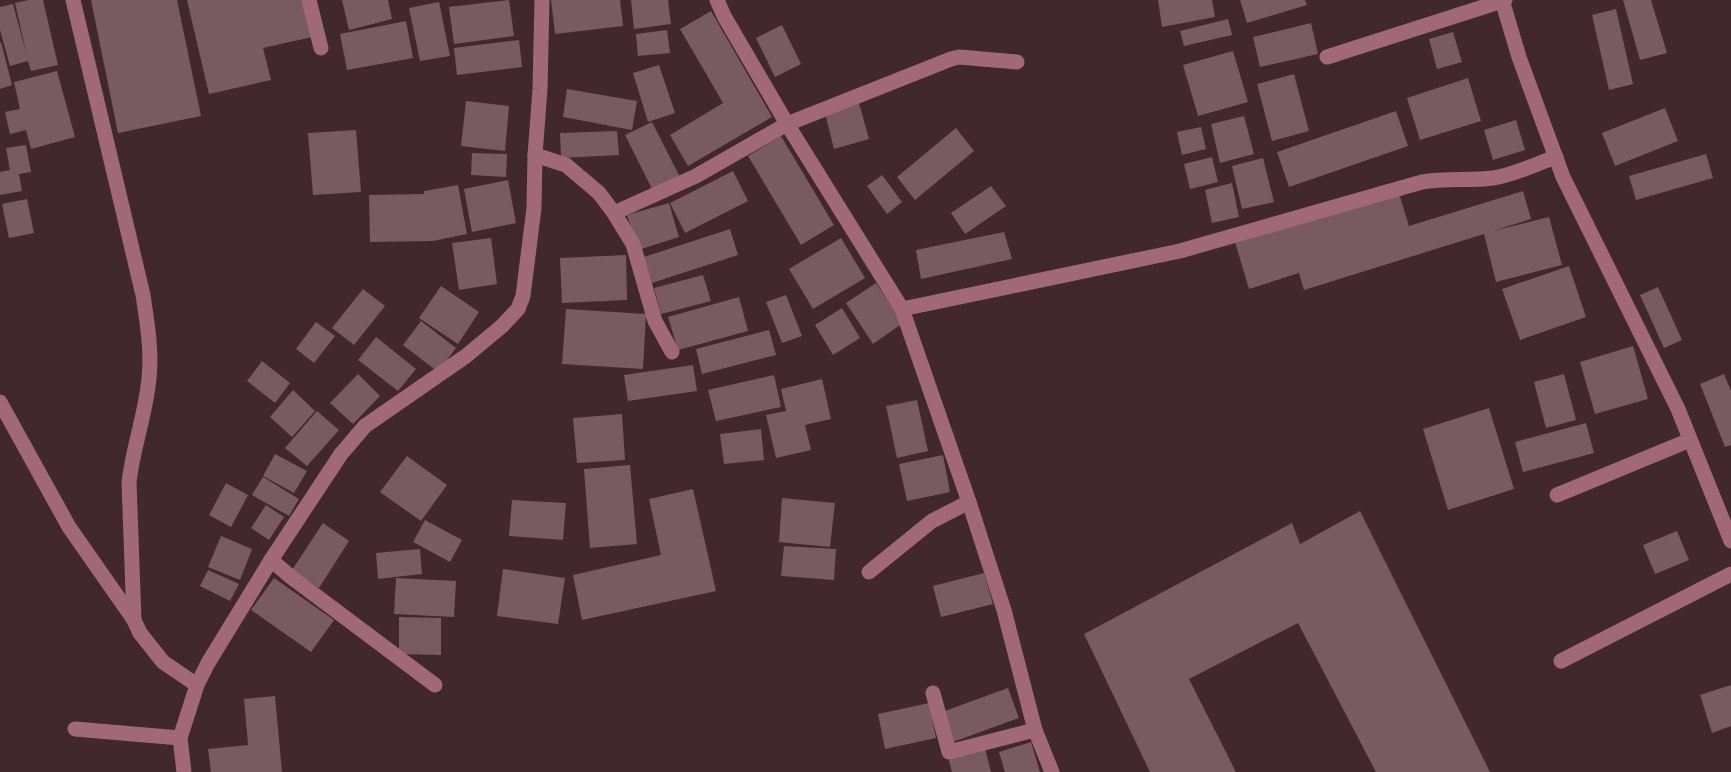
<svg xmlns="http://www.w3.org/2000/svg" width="1731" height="772" font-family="'Nunito Sans',sans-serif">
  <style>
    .building { fill: #785a62 }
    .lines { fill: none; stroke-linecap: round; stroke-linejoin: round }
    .minor { stroke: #a16878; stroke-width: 15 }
  </style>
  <rect width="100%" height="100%" fill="#41272e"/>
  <g class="building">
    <polygon points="29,0 43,0 58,65 31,71 28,61 10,66 0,30 0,7 13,4 27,56 15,3"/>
    <polygon points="91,0 177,0 201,116 118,133"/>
    <polygon points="187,0 304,0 312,37 263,48 271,80 209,94"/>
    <polygon points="342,0 388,0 392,19 349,30"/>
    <polygon points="509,0 514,36 454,44 449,7"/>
    <polygon points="551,0 620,0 623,26 555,34"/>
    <polygon points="631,0 668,0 671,24 634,29"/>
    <polygon points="1158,0 1212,0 1215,17 1162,27"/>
    <polygon points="1240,0 1305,0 1307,5 1247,23"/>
    <polygon points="1623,0 1651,0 1667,53 1640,60"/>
    <polygon points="439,2 450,56 420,61 409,8"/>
    <polygon points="1616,9 1633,84 1609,90 1592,15"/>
    <polygon points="711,11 772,117 688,166 670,135 723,103 680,29"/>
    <polygon points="1228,19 1232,35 1184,46 1180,31"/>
    <polygon points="406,21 413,58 347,70 340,34"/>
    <polygon points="1311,23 1318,54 1260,67 1253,37"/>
    <polygon points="782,25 801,64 775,77 756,38"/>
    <polygon points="667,30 670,53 638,56 636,34"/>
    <polygon points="1453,32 1462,62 1437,69 1429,39"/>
    <polygon points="519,40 522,67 457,75 454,48"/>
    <polygon points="1,42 12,85 0,89 0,43"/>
    <polygon points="1233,51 1248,102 1198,116 1183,65"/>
    <polygon points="659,65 675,113 648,122 633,73"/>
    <polygon points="57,71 75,137 31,149 26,130 10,134 5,112 20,109 14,82"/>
    <polygon points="1294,74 1309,131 1272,141 1257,84"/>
    <polygon points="1468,78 1481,121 1420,140 1407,98"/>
    <polygon points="567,89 637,101 632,130 563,117"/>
    <polygon points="466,101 509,106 505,151 461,146"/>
    <polygon points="859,103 869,139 834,149 825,113"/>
    <polygon points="1665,108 1678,141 1615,166 1602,133"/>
    <polygon points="1396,111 1408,146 1289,187 1277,152"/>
    <polygon points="1244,116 1254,154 1220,163 1211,124"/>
    <polygon points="1516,120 1525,150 1493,160 1484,130"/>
    <polygon points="652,122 680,177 653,191 625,135"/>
    <polygon points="1201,127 1206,149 1182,155 1177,132"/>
    <polygon points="956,128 974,151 915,200 897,177"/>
    <polygon points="356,130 361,192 313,195 308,133"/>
    <polygon points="617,131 619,155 561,158 560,133"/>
    <polygon points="781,136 834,225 801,245 748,156"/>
    <polygon points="26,145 31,172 19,174 22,191 0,195 0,172 10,170 6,148"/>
    <polygon points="472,153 507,154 506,177 471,175"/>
    <polygon points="1706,154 1713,178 1636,200 1629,176"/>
    <polygon points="1212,157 1218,182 1190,189 1184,164"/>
    <polygon points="1263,158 1274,202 1242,209 1232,166"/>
    <polygon points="733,171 748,201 685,233 670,203"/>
    <polygon points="882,175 902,202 887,214 867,186"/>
    <polygon points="508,180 516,223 472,232 464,189"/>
    <polygon points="1232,183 1239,217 1212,223 1205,190"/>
    <polygon points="458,185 467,234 433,241 370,242 369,195 424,194 424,191"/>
    <polygon points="991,186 1006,206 965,234 951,213"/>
    <polygon points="1398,190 1409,226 1523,191 1531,219 1493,231 1549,217 1562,265 1496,282 1484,234 1304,290 1299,273 1249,289 1235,242"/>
    <polygon points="27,199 34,233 9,238 2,204"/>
    <polygon points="669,203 679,237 638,250 627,215"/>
    <polygon points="730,229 738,255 652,283 644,257"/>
    <polygon points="1004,232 1012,259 921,279 916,250"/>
    <polygon points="491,238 497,284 459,290 452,243"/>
    <polygon points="841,238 865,278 813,309 789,269"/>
    <polygon points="626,255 627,300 562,303 560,258"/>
    <polygon points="1569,266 1586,317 1520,340 1502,289"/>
    <polygon points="703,275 711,301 661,314 654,288"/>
    <polygon points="876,283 903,323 873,344 846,303"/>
    <polygon points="441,286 479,312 458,344 419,318"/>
    <polygon points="1658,287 1682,340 1664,348 1640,295"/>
    <polygon points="363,289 385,306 354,345 332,328"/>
    <polygon points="786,295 802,336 782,343 766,302"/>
    <polygon points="739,297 748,331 678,350 668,317"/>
    <polygon points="842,308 860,338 833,355 815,325"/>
    <polygon points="566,309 646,314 643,369 562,364"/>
    <polygon points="421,321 456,348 438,372 403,345"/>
    <polygon points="316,322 335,336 314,363 296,349"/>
    <polygon points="769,330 776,355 702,374 696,349"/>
    <polygon points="376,337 416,369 398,391 358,360"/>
    <polygon points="1633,346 1648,399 1595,414 1580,362"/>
    <polygon points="262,361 290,383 275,403 247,381"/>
    <polygon points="693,365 697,391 628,401 624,375"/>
    <polygon points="358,374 380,396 353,424 330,403"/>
    <polygon points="1564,374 1576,420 1546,428 1534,382"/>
    <polygon points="1724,374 1731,391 1731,445 1725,447 1700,384"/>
    <polygon points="774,375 781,407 716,421 708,390"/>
    <polygon points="822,379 831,419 805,425 811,450 776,458 766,415 786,411 781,389"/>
    <polygon points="293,390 315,411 292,437 270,417"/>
    <polygon points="917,400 928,451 897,458 886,406"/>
    <polygon points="1489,408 1514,489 1448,510 1423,429"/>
    <polygon points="317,411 339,430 307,466 285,448"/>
    <polygon points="622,414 625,460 577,463 573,418"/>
    <polygon points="1586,423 1594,453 1523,472 1515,442"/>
    <polygon points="761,429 764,460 724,464 720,434"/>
    <polygon points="275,454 307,471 294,493 263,476"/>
    <polygon points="943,455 950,492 907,501 899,464"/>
    <polygon points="407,456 447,485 421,521 380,492"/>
    <polygon points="630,465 637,544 590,548 584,469"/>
    <polygon points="263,477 299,499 289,516 252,495"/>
    <polygon points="226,483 248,495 231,527 209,515"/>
    <polygon points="693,489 716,591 582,620 573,575 661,555 649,499"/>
    <polygon points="782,498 835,503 830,547 779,542"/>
    <polygon points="512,500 566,503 563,540 509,536"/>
    <polygon points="266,505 284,517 269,540 251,528"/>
    <polygon points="1360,511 1490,772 1376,772 1298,623 1189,679 1236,772 1150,772 1084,634 1292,523 1300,544"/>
    <polygon points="425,520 462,540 450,562 413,542"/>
    <polygon points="323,523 349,541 319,588 292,570"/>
    <polygon points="1677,531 1689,560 1655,574 1643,545"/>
    <polygon points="221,536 252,549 240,580 208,567"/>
    <polygon points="784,546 836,549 834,580 781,576"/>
    <polygon points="420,549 422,574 378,579 376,553"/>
    <polygon points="503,569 565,578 558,624 497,616"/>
    <polygon points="208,570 239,584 230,601 200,586"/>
    <polygon points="984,573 993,604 941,617 933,586"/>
    <polygon points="274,578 334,620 311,652 251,610"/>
    <polygon points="396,578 456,581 454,617 394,614"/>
    <polygon points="399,617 441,618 441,655 399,654"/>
    <polygon points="1731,685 1731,726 1712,733 1700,695"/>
    <polygon points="1008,688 1019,718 953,742 942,712"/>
    <polygon points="275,696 282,772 211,772 208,749 248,745 244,699"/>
    <polygon points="929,703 936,738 885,749 878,714"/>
    <polygon points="1031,742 1040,772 1005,772 999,752"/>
    <polygon points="985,748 991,772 952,772 948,757"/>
  </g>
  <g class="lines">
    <g class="minor">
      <path d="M73,0L143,295C147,322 152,350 149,378C146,413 133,447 129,482L134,620L140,633L163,662L197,685"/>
      <polyline points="309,0 321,48"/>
      <polyline points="717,0 724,16 787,124 902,309 969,502 1004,610 1035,730 1052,772"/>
      <polyline points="1502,0 1519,57 1563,177 1678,409 1731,541"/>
      <polyline points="1327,57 1505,0"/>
      <polyline points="535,155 566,165 599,193 614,213 633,244 655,321 672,352"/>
      <polyline points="614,213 696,176 787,124 951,59 959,57 1017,62"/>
      <path d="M902,309L1180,251L1422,182C1446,178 1469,181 1493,178C1514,175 1536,164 1556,157"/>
      <polyline points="0,402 69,527 134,620"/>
      <polyline points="1557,495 1690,440"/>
      <polyline points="271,560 291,577 435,685"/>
      <polyline points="869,572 932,521 969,502"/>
      <polyline points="1561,661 1731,574"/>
      <polyline points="933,693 949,752 1035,730"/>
      <polyline points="75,729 180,738"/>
      <polyline points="184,772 180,738 197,685 208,663 271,560 341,454 365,426 466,356 502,326 518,309 523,296 534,208 535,155 540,89 542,0"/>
    </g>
  </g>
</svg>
